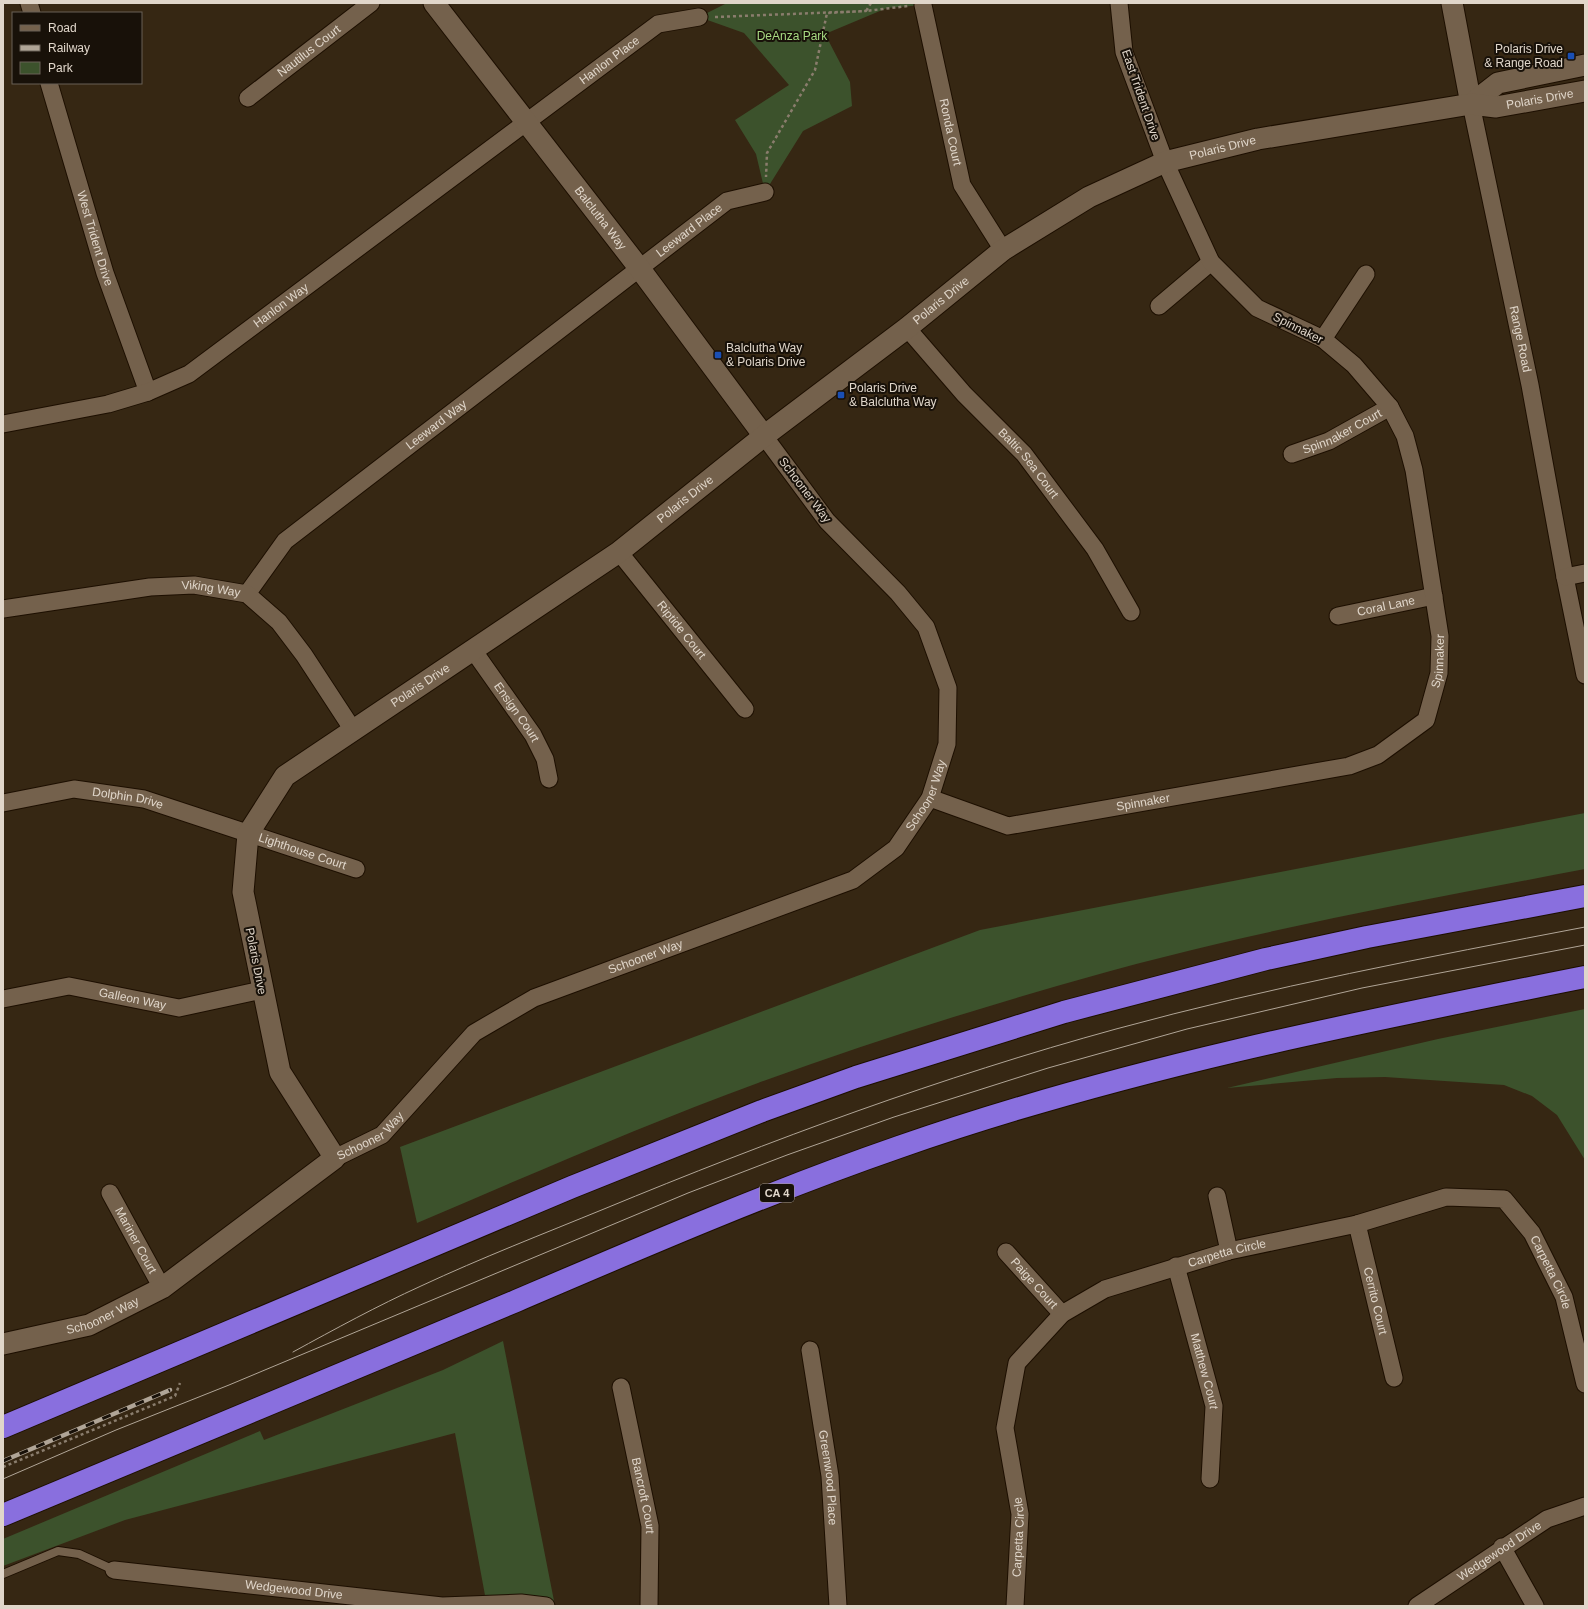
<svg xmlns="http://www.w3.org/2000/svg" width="1588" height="1609" font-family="Arial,sans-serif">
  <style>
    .green { fill: #3c522c }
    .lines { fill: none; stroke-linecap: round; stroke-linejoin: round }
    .service-casing { stroke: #1d0f00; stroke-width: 10 }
    .minor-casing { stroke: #1d0f00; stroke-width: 19 }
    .tertiary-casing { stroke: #1d0f00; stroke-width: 23 }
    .motorway-casing { stroke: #1d0f00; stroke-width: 24 }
    .path { stroke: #8a7d6d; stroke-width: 2.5; stroke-dasharray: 3 3; stroke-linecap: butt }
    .service { stroke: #74614c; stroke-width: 8 }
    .minor { stroke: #74614c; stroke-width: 17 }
    .tertiary { stroke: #74614c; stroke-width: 21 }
    .motorway { stroke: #896fde; stroke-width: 22 }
    .tram { stroke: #b0a597; stroke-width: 1 }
    .rail-casing { stroke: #b0a597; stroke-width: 4.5 }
    .rail { stroke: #181109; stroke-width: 3; stroke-dasharray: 9; stroke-linecap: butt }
    .transit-dot { fill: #1a4fb4; stroke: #181109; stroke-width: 1.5 }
    .labels { text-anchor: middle; stroke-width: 4; stroke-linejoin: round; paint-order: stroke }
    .shield { fill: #181109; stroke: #a49b90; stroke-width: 1 }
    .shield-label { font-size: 11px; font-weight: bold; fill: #e0d6ca }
    .park-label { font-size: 12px; fill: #a7da82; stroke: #181109 }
    .poi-label { font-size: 12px; fill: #e0d6ca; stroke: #181109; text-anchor: start }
    .street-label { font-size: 12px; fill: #e0d6ca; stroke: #181109 }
  </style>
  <rect width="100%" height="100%" fill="#362713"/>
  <g class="green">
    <polygon points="727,3 923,3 923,5 887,8 825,34 850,82 852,106 803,131 765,192 756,154 735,120 789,85 744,33 699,17"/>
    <path d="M1585,813V869C1408,903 1230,935 1057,986C956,1015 857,1047 758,1083C643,1125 530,1175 417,1223L400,1147L980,930Z"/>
    <polygon points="1585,1009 1585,1160 1557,1115 1532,1096 1504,1085 1385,1077 1337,1078 1227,1088 1438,1039"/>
    <polygon points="503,1341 555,1606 487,1606 455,1433 125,1520 3,1566 3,1539 260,1431 264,1440 443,1370"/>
  </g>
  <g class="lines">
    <g class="service-casing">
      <polyline id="service" points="3,1574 58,1551 79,1554 114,1570"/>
    </g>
    <g class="minor-casing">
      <g id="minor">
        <polyline points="29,3 32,13"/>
        <path id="s1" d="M923,5L962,185L1003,250"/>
        <path id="s2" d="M49,83L105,273L148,392"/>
        <path id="s3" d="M248,98L371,3"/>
        <path id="s4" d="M1471,104L1530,385L1565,577L1585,675"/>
        <polyline points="1159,306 1211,262"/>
        <path id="s5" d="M907,328L964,394L1024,454L1095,549L1131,612"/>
        <polyline points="1323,339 1366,274"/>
        <path id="s6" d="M3,424L108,404L148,392L189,374L658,24L699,17"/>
        <path id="s7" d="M1292,454L1329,441L1390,407"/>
        <path id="s8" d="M619,552L745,709"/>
        <polyline points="1565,577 1585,573"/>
        <path id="s9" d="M247,594L285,541L727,201L765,192"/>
        <path id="s10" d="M3,609L150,587L194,585L247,594L279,622L304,655L353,730"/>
        <path id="s11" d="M1338,616L1434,596"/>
        <path id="s12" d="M473,650L533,735L545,759L549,779"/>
        <path id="s13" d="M930,798L1008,826L1349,766L1378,755L1426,720L1439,673L1440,636L1414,470L1405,436L1390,407L1354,365L1323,339L1257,308L1211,262L1165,162L1124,52L1119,3"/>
        <path id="s14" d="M3,803L74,789L144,799L356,869"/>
        <path id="s15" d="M3,999L69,986L179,1008L262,990"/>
        <path id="s16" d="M335,1158L382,1135L474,1033L534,998L853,880L896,848L930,798L947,744L948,688L926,627L898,593L827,521L764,436"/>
        <path id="s17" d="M110,1193L162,1288"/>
        <polyline points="1217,1196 1229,1251"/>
        <path id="s18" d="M1357,1224L1394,1378"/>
        <path id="s19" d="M1006,1252L1062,1314"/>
        <path id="s20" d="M1176,1266L1214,1406L1210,1479"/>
        <path id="s21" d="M810,1350L830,1476L838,1606"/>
        <path id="s22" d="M621,1387L650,1526L649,1606"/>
        <polyline points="1502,1547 1535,1606"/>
        <path id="s23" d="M114,1570L442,1606L521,1603L546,1606"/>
        <path id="s24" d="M1015,1606L1020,1514L1005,1428L1017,1363L1062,1314L1105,1289L1229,1251L1357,1224L1446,1197L1504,1199L1532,1233L1564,1297L1585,1384"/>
        <path id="s25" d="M1417,1606L1547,1519L1585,1506"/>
      </g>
    </g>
    <g class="tertiary-casing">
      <g id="tertiary">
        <path id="s26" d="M434,3L640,269L764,436"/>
        <polyline points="1452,3 1471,104"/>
        <polyline points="1471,104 1498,83 1585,65"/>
        <path id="s27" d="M3,1344L89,1325L162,1288L335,1158L280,1072L243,892L248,834L285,776L619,552L764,436L907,328L1003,250L1089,197L1165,162L1258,139L1471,104L1496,107L1585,91"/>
      </g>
    </g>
    <g class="motorway-casing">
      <g id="motorway">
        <polyline points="3,1427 572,1187 762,1111 856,1077 1064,1012 1266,959 1367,937 1585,896"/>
        <path d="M3,1515C174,1444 345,1372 516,1301C642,1247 769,1192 899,1147C1122,1069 1354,1023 1585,977"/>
      </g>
    </g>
    <g class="path">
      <polyline points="871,3 866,11 908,6"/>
      <polyline points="715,17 866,11 827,13 815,70 767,153 766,177"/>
      <polyline points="3,1467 175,1396 180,1383"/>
    </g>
    <use href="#service" class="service"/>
    <use href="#minor" class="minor"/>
    <use href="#tertiary" class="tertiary"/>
    <use href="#motorway" class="motorway"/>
    <g class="tram">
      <path d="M293,1352C335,1329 377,1306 421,1286C481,1258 543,1234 604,1209C771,1140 941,1077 1116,1029C1270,987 1428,957 1585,927"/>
      <polyline points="3,1479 116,1430 229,1385 688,1193 787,1155 894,1117 1048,1068 1187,1029 1362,988 1585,945"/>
    </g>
    <g class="rail-casing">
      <polyline id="rail" points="3,1461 170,1390"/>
    </g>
    <use href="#rail" class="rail"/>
  </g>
  <g class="transit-dot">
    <rect x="1567" y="52" width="8" height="8" rx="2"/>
    <rect x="714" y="351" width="8" height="8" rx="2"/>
    <rect x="837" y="391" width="8" height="8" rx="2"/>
  </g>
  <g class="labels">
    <rect class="shield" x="760" y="1184" width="34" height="18" rx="3"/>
    <g class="shield-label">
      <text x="777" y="1197">CA 4</text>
    </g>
    <g class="park-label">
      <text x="792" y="40">DeAnza Park</text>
    </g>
    <g class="poi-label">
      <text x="1563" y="53" text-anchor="end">Polaris Drive<tspan x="1563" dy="14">&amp; Range Road</tspan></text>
      <text x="726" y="352">Balclutha Way<tspan x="726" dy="14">&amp; Polaris Drive</tspan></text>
      <text x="849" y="392">Polaris Drive<tspan x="849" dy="14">&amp; Balclutha Way</tspan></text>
    </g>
    <g class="street-label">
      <text dy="4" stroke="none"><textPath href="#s3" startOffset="77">Nautilus Court</textPath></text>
      <text dy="4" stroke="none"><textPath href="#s6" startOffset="718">Hanlon Place</textPath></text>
      <text transform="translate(1141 95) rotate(71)" y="4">East Trident Drive</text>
      <text dy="4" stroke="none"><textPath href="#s27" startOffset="2256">Polaris Drive</textPath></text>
      <text dy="4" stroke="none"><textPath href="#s1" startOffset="130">Ronda Court</textPath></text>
      <text dy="4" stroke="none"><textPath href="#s27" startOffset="1934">Polaris Drive</textPath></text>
      <text dy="4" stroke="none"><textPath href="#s26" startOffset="272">Balclutha Way</textPath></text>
      <text dy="4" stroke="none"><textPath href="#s9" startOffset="575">Leeward Place</textPath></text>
      <text dy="4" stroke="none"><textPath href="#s2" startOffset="162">West Trident Drive</textPath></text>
      <text dy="4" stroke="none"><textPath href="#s27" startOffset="1610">Polaris Drive</textPath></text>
      <text dy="4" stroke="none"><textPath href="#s6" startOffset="308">Hanlon Way</textPath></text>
      <text transform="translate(1298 328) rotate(27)" y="4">Spinnaker</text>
      <text dy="4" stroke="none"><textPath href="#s4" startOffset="240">Range Road</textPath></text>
      <text dy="4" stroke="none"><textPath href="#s9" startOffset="256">Leeward Way</textPath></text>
      <text dy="4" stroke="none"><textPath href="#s7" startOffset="55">Spinnaker Court</textPath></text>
      <text dy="4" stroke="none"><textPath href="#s5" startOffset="182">Baltic Sea Court</textPath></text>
      <text transform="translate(805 490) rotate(53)" y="4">Schooner Way</text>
      <text dy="4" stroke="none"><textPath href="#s27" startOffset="1286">Polaris Drive</textPath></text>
      <text dy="4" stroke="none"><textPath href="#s10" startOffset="210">Viking Way</textPath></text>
      <text dy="4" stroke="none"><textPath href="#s11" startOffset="49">Coral Lane</textPath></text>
      <text dy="4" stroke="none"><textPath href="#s8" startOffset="100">Riptide Court</textPath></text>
      <text dy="4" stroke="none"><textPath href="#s13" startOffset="580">Spinnaker</textPath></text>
      <text dy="4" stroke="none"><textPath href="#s27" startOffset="962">Polaris Drive</textPath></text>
      <text dy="4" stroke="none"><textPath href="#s12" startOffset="76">Ensign Court</textPath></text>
      <text dy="4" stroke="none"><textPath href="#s16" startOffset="714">Schooner Way</textPath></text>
      <text dy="4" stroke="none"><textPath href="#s14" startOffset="127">Dolphin Drive</textPath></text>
      <text dy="4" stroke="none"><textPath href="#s13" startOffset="220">Spinnaker</textPath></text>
      <text dy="4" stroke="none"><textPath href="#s14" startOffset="310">Lighthouse Court</textPath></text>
      <text dy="4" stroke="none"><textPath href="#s16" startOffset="378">Schooner Way</textPath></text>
      <text transform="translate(256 961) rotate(79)" y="4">Polaris Drive</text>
      <text dy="4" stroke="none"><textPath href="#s15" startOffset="132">Galleon Way</textPath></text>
      <text dy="4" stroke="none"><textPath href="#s16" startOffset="42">Schooner Way</textPath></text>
      <text dy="4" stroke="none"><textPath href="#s17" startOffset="54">Mariner Court</textPath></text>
      <text dy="4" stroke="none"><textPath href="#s24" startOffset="489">Carpetta Circle</textPath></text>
      <text dy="4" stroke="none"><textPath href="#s24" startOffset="861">Carpetta Circle</textPath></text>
      <text dy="4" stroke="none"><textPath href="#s19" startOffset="42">Paige Court</textPath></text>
      <text dy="4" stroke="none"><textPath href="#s18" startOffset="79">Cerrito Court</textPath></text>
      <text dy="4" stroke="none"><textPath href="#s27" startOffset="104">Schooner Way</textPath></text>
      <text dy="4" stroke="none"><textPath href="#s20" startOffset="109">Matthew Court</textPath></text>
      <text dy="4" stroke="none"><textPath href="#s21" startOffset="129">Greenwood Place</textPath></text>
      <text dy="4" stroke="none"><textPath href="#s22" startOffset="111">Bancroft Court</textPath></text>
      <text dy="4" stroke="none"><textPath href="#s24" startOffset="69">Carpetta Circle</textPath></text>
      <text dy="4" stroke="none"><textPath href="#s25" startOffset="99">Wedgewood Drive</textPath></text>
      <text dy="4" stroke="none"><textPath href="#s23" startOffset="181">Wedgewood Drive</textPath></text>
    </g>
  </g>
  <rect width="1588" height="1609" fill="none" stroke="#e0d6ca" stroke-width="8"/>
  <rect x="12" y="12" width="130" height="72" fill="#181109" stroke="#686056"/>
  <rect x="20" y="25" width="20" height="6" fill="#74614c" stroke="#686056"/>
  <text x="48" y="32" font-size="12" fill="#e0d6ca">Road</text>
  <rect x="20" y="45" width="20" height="6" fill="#b0a597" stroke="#686056"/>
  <text x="48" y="52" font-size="12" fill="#e0d6ca">Railway</text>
  <rect x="20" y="62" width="20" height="12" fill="#3c522c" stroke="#686056"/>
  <text x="48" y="72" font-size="12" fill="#e0d6ca">Park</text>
</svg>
